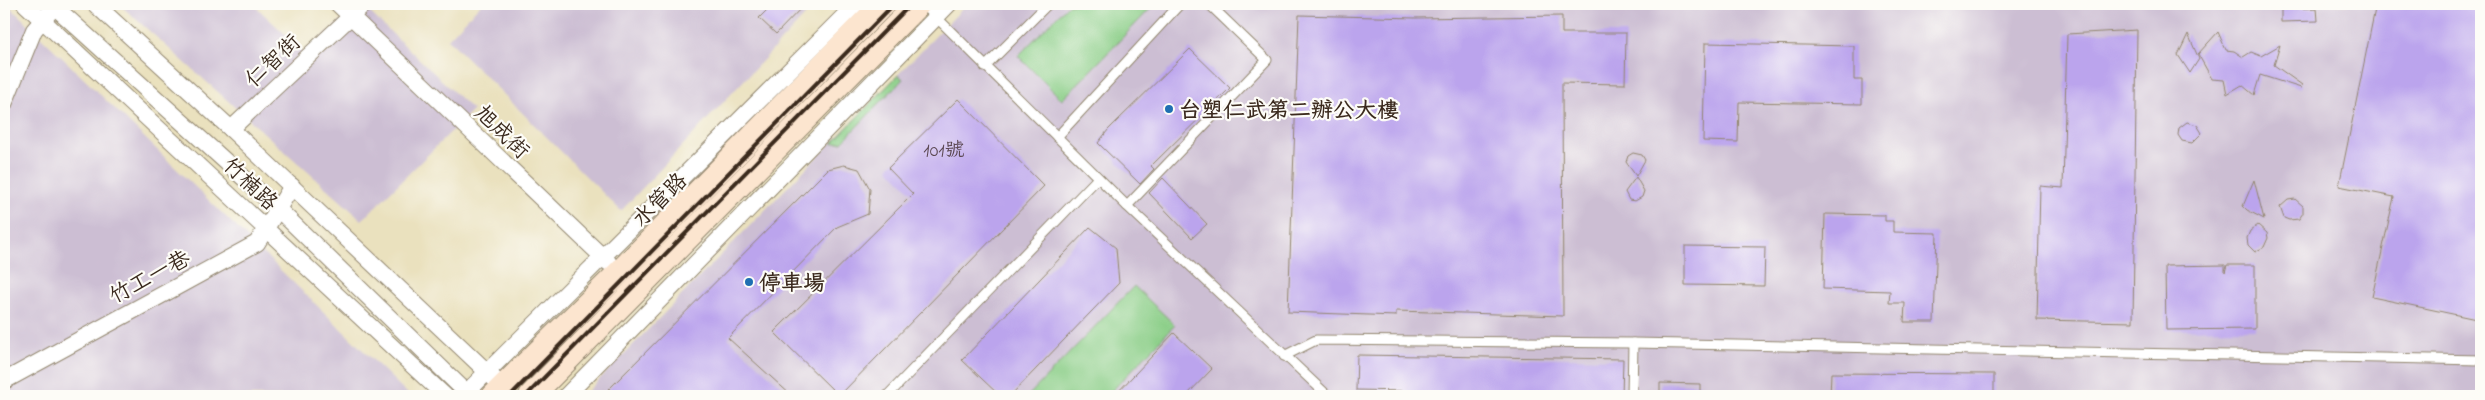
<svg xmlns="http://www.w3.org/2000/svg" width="2485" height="400" font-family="'Indie Flower','LXGW WenKai TC',sans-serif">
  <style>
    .industrial { fill: #ccbed3 }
    .green { fill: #8ace87; stroke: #627c52 }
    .building { fill: #bba4ed }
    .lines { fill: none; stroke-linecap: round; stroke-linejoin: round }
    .lane-casing { stroke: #92866e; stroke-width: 11 }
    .street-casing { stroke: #92866e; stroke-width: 18 }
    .secondary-casing { stroke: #92866e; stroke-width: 26 }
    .lane { stroke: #fff; stroke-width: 9 }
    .street { stroke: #fff; stroke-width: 16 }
    .secondary { stroke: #fce5cf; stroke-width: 24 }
    .rail { stroke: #3b2a1e; stroke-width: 4 }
    .poi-dot { fill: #1f6fb2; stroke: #fdfcf7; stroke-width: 2 }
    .labels { text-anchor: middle; stroke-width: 4.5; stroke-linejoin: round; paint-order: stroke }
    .number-label { font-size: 20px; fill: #5b4852 }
    .street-label { font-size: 22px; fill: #3b2a1e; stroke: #fdfcf7 }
    .poi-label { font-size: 22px; font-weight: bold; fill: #3b2a1e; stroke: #fdfcf7; text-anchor: start }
  </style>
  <rect width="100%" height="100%" fill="#fdfcf7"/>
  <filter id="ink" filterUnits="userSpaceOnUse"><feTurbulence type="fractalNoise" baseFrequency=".02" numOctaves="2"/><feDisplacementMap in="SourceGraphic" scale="10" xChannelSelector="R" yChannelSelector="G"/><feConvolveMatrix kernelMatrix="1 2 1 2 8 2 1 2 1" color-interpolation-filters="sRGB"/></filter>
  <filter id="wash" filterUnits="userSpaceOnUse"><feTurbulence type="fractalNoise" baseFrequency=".0096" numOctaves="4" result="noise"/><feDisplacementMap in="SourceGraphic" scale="20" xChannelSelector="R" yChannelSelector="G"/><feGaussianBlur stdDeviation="1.12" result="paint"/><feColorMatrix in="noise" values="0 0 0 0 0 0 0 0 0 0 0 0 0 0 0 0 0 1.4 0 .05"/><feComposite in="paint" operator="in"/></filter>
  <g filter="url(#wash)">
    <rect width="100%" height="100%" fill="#eae1be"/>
    <g class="industrial">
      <polygon points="4,4 7,4 410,396 4,396"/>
      <polygon points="119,4 253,4 304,52 361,4 473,110 362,220"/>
      <polygon points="481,4 816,4 621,211 448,39"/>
      <polygon points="967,4 2481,4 2481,396 583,396"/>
    </g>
    <g class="green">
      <polygon points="1069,4 1155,4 1062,100 1018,56"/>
      <polygon points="898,75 903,79 842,142 832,143"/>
      <polygon points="1134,286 1175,325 1107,396 1028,396"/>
    </g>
    <g id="blocks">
      <g class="building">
        <polygon points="773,4 805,4 776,34 759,18"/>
        <polygon points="2376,4 2481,4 2481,320 2372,297 2394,197 2339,186"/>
        <polygon points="2317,8 2318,21 2281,22 2281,9"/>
        <polygon points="1299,15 1415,18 1562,16 1562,33 1626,33 1625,84 1562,83 1563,316 1396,311 1396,316 1288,312"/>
        <polygon points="2137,30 2133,322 2037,320 2040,186 2063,188 2067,34"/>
        <polygon points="2218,32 2226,50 2234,51 2243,57 2251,52 2261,56 2280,45 2274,65 2302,85 2301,88 2260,75 2254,95 2242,85 2227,94 2224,80 2212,79 2198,54"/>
        <polygon points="2188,34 2199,59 2190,73 2178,55"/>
        <polygon points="1705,43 1854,46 1854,80 1862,80 1862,104 1739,102 1738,142 1703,141"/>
        <polygon points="1190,49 1230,88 1151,166 1154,169 1140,184 1098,143 1108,130"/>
        <polygon points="958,99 1044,186 839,396 774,332 913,194 888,168"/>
        <polygon points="2187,122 2197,125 2202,133 2192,143 2182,141 2178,135 2179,128"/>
        <polygon points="1633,153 1642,155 1645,160 1636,176 1626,162 1628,156"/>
        <polygon points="844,165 859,169 870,189 868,214 837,227 728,338 792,396 602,396 828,169"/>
        <polygon points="1636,177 1644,191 1642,197 1635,201 1629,200 1625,192"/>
        <polygon points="1163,178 1207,224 1192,238 1149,193"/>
        <polygon points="2254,180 2264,219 2247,210 2243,206"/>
        <polygon points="2295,199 2303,206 2303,213 2299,219 2289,220 2284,218 2280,207 2288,200"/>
        <polygon points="1825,214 1885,215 1885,221 1893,221 1893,232 1937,233 1934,322 1904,322 1905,303 1889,303 1890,291 1823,289"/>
        <polygon points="2258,225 2267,233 2268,238 2264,247 2255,252 2248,245 2247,238 2250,231"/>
        <polygon points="1090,227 1116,248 1119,283 1010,396 1000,396 962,360"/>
        <polygon points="1685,246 1765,247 1764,286 1685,285"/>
        <polygon points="2225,265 2225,272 2227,265 2255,265 2255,329 2166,330 2165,266"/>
        <polygon points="1174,333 1212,369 1186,396 1114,396"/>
        <polygon points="1357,355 1623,359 1622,396 1407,396 1407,391 1356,390"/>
        <polygon points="1831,373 1994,374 1994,396 1830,396"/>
        <polygon points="1660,383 1700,384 1700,396 1660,396"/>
      </g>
    </g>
  </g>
  <g filter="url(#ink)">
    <use href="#blocks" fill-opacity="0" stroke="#92866e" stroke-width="1"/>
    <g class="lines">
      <g class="lane-casing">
        <g id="lane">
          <polyline points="923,4 1127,206 1328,396"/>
          <polyline points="985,67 1048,4"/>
          <polyline points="1057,137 1180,4"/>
          <polyline points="1127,206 1267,60 1209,4"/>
          <polyline points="1284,356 1316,340 1633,343 2481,360"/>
          <polyline points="887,396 1098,178"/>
          <polyline points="1632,396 1633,343"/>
        </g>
      </g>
      <g class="street-casing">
        <g id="street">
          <polyline points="25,4 445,396"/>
          <polyline points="52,4 278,209 470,396"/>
          <polyline points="95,4 231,129 503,387 507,396"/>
          <polyline points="338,4 609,263"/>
          <polyline points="4,104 34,30 49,13"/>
          <polyline points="231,129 364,4"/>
          <polyline points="4,381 257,243 292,186"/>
          <polyline points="463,396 856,4"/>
          <polyline points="566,396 949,4"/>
        </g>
      </g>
      <g class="secondary-casing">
        <g id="secondary">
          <polyline points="494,396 619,273 883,4"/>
          <polyline points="531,396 918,4"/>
        </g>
      </g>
      <use href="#lane" class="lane"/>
      <use href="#street" class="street"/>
      <use href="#secondary" class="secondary"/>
      <g class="rail">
        <polyline points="510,396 894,4"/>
        <polyline points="526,396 911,4"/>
      </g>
    </g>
  </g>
  <g class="poi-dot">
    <circle cx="1169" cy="109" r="5"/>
    <circle cx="749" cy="282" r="5"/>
  </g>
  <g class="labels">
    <g class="number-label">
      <text x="944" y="156">101號</text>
    </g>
    <g class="street-label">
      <text transform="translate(272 60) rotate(-43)" y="8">仁智街</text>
      <text transform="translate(503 131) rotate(44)" y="8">旭成街</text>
      <text transform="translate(251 183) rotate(43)" y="8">竹楠路</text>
      <text transform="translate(659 199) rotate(-45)" y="8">水管路</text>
      <text transform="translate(149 276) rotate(-28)" y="8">竹工一巷</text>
    </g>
    <g class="poi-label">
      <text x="1179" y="117">台塑仁武第二辦公大樓</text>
      <text x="759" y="290">停車場</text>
    </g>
  </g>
  <rect width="2485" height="400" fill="none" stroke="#fdfcf7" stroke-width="20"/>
</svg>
